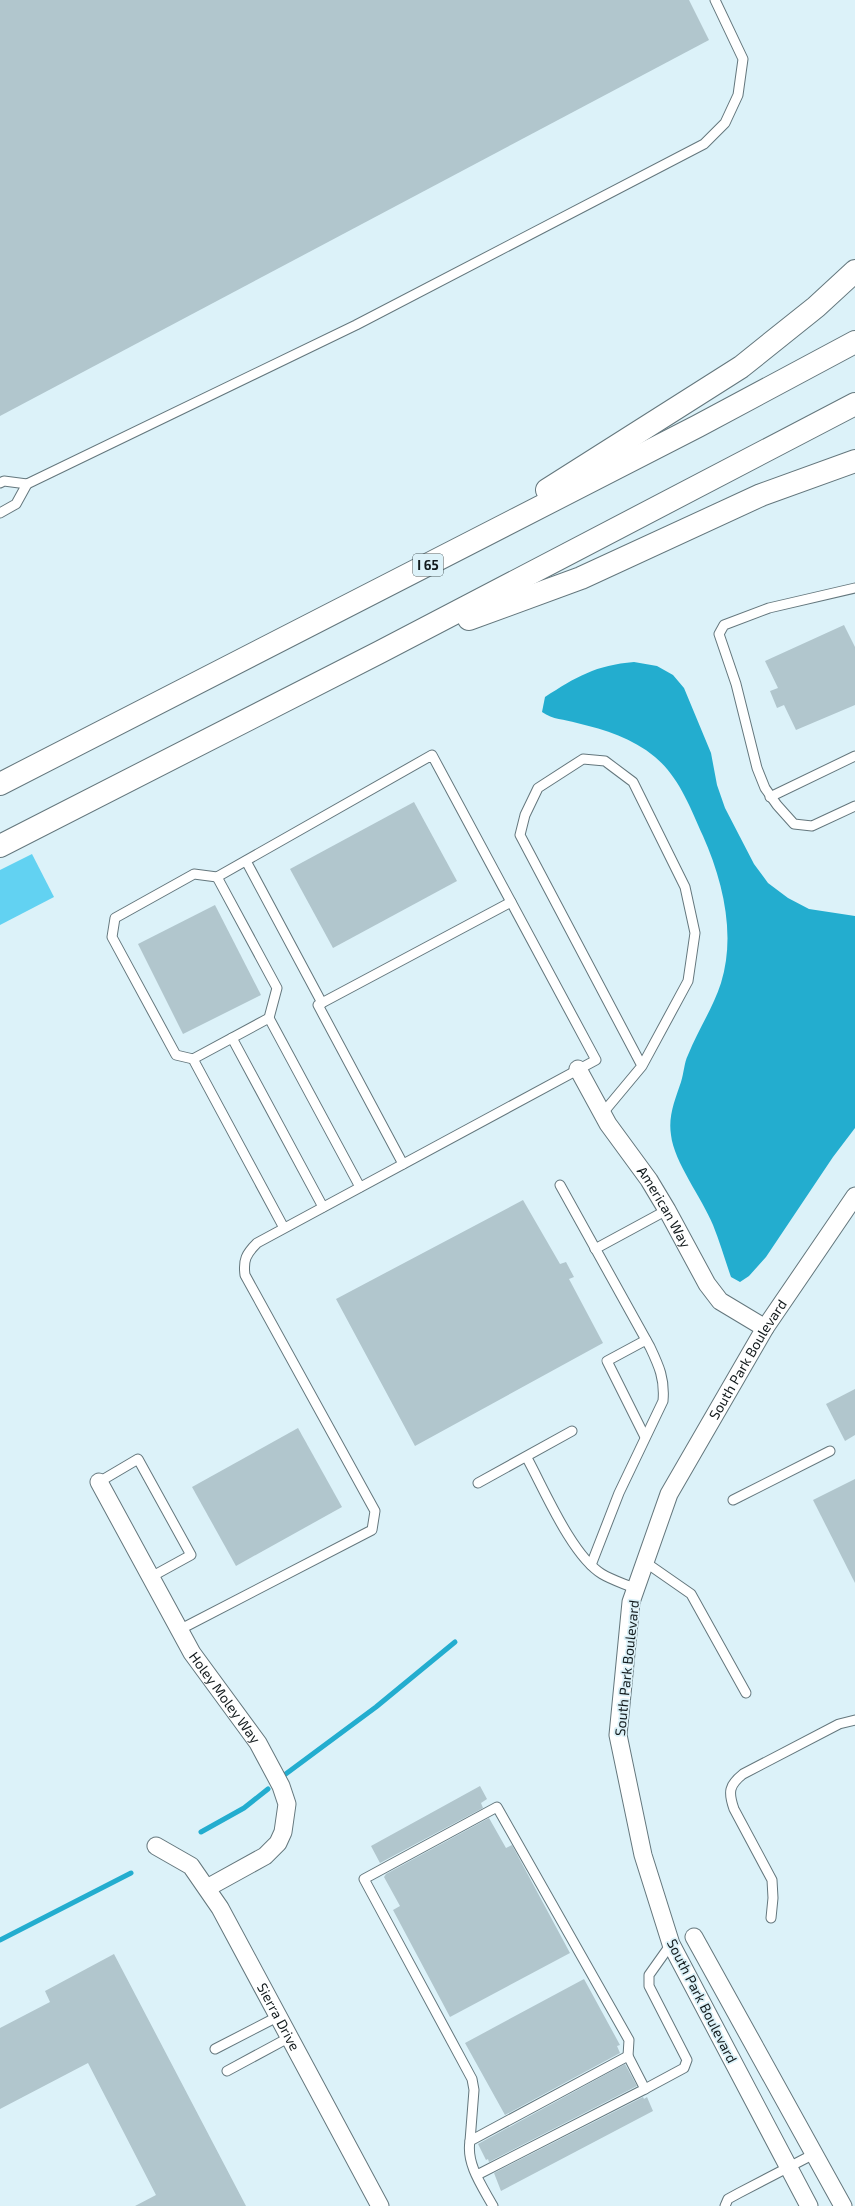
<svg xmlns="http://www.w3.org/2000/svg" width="855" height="2206" font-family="'Exo 2',sans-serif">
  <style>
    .green { fill: #62d2f2 }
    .water { fill: #23adcf }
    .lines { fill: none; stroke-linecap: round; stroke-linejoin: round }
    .stream { stroke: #23adcf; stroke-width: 5 }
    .building { fill: #b1c6cd }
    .service-casing { stroke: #64777d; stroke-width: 11 }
    .minor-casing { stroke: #64777d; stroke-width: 19 }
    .motorway-casing { stroke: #64777d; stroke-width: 24 }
    .service { stroke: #fff; stroke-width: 9 }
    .minor { stroke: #fff; stroke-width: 17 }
    .motorway { stroke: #fff; stroke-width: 22 }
    .labels { text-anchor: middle; stroke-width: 3.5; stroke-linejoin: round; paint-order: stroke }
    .shield { fill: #dcf2f9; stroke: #4f5c5f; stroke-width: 1 }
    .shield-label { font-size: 13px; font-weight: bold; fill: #131b1d }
    .street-label { font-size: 14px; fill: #131b1d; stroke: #dcf2f9 }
  </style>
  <rect width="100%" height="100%" fill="#dcf2f9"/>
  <polygon class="green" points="32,854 54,897 0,925 0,870"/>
  <path class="water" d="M634,662L657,666L673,675L684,688L711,753L717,785L725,808L754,864L768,883L788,898L809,909L855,916V1128L833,1157L766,1257L749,1276L740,1282L731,1277C725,1260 720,1242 713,1225C702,1198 674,1162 671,1135C668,1116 675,1100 681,1082C684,1073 684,1063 688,1055C698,1030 713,1008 721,983C736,935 723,881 703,836C690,807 679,777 655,757C632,738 606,730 577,723C564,719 553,720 542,712L545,697C576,677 596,665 634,662Z"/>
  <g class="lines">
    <g class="stream">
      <polyline points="283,1776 376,1707 455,1642"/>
      <polyline points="201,1832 244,1808 268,1789"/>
      <polyline points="0,1940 131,1873"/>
    </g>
  </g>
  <g class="building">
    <polygon points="0,0 689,0 709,40 0,416"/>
    <polygon points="844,625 855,647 855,705 796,730 784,705 777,708 770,691 778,688 765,661"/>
    <polygon points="414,802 457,881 333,948 290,869"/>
    <polygon points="215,905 261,995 183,1034 138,944"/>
    <polygon points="523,1200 560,1264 566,1262 574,1277 569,1279 603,1343 415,1446 336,1299"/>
    <polygon points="855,1389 855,1435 845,1441 826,1404"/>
    <polygon points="298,1428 342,1507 236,1566 192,1487"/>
    <polygon points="855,1479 855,1583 813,1500"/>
    <polygon points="480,1786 487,1799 481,1803 483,1808 380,1863 371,1846"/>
    <polygon points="489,1818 506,1848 512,1845 570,1953 450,2017 393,1910 400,1906 384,1877 386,1874"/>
    <polygon points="114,1954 246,2206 135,2206 156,2195 88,2063 0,2109 0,2028 50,2002 45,1991"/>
    <polygon points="584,1979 620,2045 617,2046 620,2053 505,2115 465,2043"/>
    <polygon points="625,2064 637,2086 489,2162 488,2159 486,2160 478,2144"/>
    <polygon points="643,2097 644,2099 647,2097 653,2111 501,2191 494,2173"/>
  </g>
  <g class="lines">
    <g class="service-casing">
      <g id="service">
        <polyline points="0,483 4,481 27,484 356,325 704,144 725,123 738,95 743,59 715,0"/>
        <polyline points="0,513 16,504 27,484"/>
        <polyline points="855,588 769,608 724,625 719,634 736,684 757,768 765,788 777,805 794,824 812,826 855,806"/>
        <polyline points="770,797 855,756"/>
        <polyline points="246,861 322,1003"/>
        <polyline points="269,1018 360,1187"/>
        <polyline points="232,1038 323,1207"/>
        <polyline points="193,1059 269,1018 277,988 217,877"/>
        <polyline points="602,1114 642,1066 520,835 525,815 538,788 583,759 605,761 633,782 685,887 695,933 688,981 642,1066"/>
        <polyline points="403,1164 318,1005 511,902"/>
        <path d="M560,1185L650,1347C659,1366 665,1379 663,1401L619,1493L591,1565"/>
        <polyline points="595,1249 667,1210"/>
        <polyline points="645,1437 607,1361 646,1340"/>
        <path d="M527,1458C544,1489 572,1556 602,1574C612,1580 625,1584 636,1589"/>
        <polyline points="99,1482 138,1459 191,1555 151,1577"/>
        <polyline points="478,1483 572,1431"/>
        <polyline points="733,1500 830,1451"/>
        <polyline points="645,1562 691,1594 746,1693"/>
        <path d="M179,1630L372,1530L375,1511L245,1275C243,1260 246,1254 257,1243L596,1060L432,755L217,877L194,874L115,918L112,937L176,1055L193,1059L284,1228"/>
        <path d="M771,1918L773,1898L772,1880L734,1809C728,1792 729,1785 743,1774L839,1724L855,1720"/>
        <polyline points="215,2049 279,2016"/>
        <polyline points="227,2071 290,2037"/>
        <polyline points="645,2089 684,2068 687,2060 649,1986 649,1975 671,1944"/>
        <polyline points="470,2141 474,2090 472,2079 364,1879 497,1807 629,2040 628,2056"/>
        <path d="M477,2175L645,2089L628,2056L470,2141C466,2164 482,2186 493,2206"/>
        <polyline points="725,2206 728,2199 739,2193 814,2154"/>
      </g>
    </g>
    <g class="minor-casing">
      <g id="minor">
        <path id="s1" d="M578,1069L608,1124L649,1180L667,1210L707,1284L720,1301L765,1328"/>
        <path id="s2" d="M99,1482L192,1653L258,1743L281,1786L287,1804L283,1832L278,1843L265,1856L207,1888"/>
        <path id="s3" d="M156,1846L191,1866L220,1908L380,2206"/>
        <polyline points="694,1937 843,2206"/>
        <path id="s4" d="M809,2206L671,1944L643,1855L618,1735L631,1602L669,1494L765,1328L855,1196"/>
      </g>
    </g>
    <g class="motorway-casing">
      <g id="motorway">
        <polyline points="547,490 741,367 816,307 855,271"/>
        <polyline points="469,619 581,578 761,495 855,461"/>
        <polyline points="0,784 698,426 855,342"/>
        <polyline points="0,846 380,652 855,404"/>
      </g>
    </g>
    <use href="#service" class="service"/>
    <use href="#minor" class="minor"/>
    <use href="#motorway" class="motorway"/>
  </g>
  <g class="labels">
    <rect class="shield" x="413" y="554" width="30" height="22" rx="3"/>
    <g class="shield-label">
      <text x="428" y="570">I 65</text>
    </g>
    <g class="street-label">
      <text dy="5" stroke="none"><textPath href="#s1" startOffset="163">American Way</textPath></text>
      <text dy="5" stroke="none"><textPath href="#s4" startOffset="916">South Park Boulevard</textPath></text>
      <text transform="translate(627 1668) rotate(-84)" y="5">South Park Boulevard</text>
      <text dy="5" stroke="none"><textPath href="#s2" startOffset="250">Holey Moley Way</textPath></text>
      <text transform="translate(702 2001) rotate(63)" y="5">South Park Boulevard</text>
      <text dy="5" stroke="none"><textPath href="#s3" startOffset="215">Sierra Drive</textPath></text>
    </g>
  </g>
</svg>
